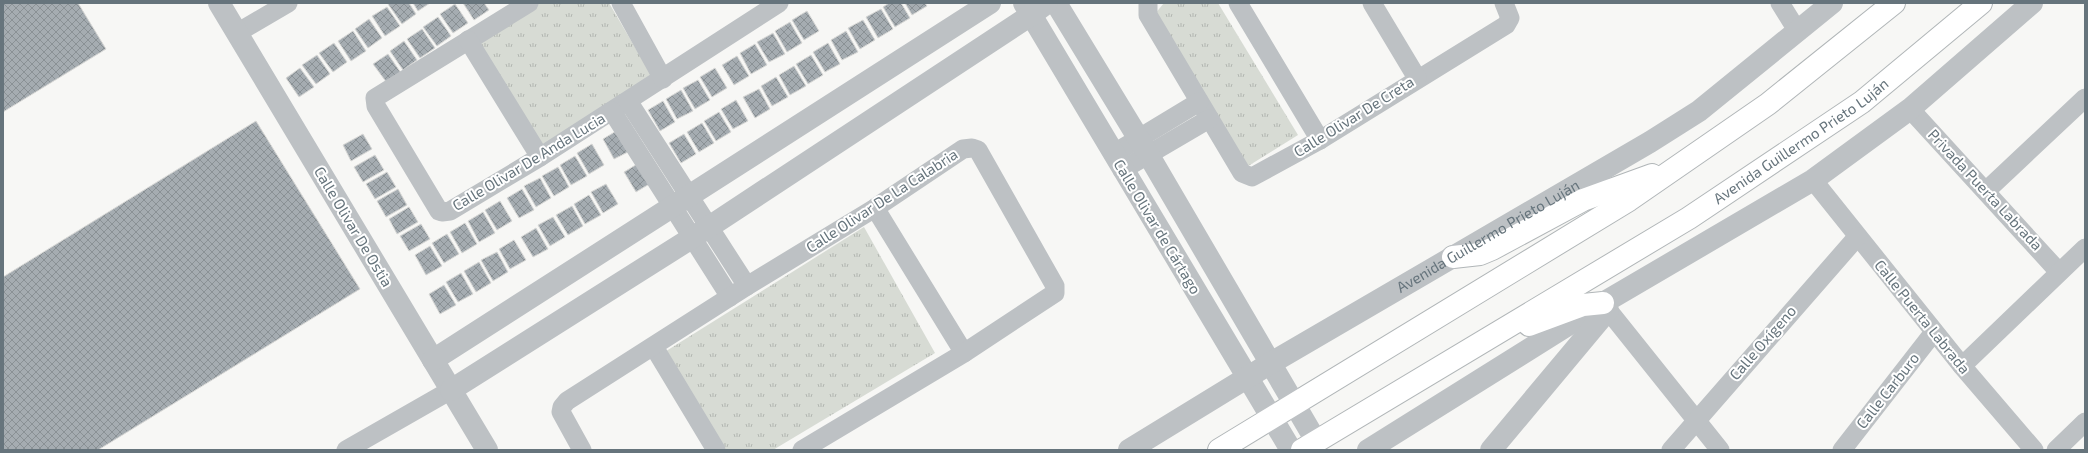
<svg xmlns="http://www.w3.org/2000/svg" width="2088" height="453" font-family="'Exo 2',sans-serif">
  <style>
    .grass { fill: url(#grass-tufts) }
    .building { fill: url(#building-cross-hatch); stroke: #d9d9d7 }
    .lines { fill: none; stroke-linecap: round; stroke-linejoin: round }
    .primary-casing { stroke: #b1b6b8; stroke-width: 24 }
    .minor { stroke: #bdc1c4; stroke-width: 19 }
    .tertiary { stroke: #bdc1c4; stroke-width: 22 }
    .primary { stroke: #fff; stroke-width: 22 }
    .labels { text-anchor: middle; stroke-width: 4; stroke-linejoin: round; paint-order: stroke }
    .street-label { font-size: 15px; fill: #66747c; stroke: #fff }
  </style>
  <defs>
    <pattern id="grass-tufts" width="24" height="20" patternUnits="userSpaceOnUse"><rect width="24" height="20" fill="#d7dbd4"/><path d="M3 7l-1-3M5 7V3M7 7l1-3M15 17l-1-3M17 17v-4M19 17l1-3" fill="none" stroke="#b2b6b1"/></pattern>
    <pattern id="building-cross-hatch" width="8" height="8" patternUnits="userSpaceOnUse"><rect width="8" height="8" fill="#a5acb1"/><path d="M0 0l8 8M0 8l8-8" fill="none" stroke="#8a9195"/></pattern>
  </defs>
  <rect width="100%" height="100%" fill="#f7f7f5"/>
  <g class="grass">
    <polygon points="530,3 609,3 656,83 540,157 469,40"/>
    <polygon points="1164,3 1218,3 1298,135 1245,168 1154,15"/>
    <polygon points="864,227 935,353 773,450 721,450 663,353"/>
  </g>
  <g class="building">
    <polygon points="3,3 78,3 106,49 3,112"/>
    <polygon points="390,3 409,3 416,14 402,24 388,4"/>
    <polygon points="413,3 430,3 418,11"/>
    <polygon points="463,3 484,3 489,10 474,20"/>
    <polygon points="889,3 901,3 910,18 895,27 883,7"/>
    <polygon points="905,3 925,3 927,6 912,15"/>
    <polygon points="455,4 468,23 453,33 440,14"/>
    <polygon points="387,7 400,26 385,36 372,16"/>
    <polygon points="881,9 893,29 878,38 866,17"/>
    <polygon points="807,11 819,31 804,40 792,20"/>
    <polygon points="438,17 451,36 437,46 423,27"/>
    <polygon points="369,19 382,38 368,48 355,29"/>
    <polygon points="863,20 875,40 860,49 848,28"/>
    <polygon points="790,22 802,43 787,52 775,31"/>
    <polygon points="422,29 435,48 420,58 407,39"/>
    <polygon points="353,31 366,51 351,61 338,41"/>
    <polygon points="846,31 858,52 842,60 831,40"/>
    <polygon points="773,33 785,54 769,62 757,42"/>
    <polygon points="404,41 417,60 403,70 390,51"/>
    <polygon points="334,43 347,62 333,72 319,53"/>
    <polygon points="828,43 840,64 825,72 813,52"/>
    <polygon points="755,44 767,65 751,74 740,53"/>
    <polygon points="388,54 401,73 387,83 373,64"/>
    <polygon points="317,55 330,74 316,84 302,65"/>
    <polygon points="811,55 823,75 808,84 796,64"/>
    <polygon points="737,56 749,76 734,85 722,65"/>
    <polygon points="794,66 806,86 790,95 779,75"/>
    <polygon points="300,68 314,87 299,97 286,78"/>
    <polygon points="715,68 727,88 712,97 700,77"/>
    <polygon points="776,77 788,97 772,106 761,86"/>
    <polygon points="698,80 710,100 695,109 683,88"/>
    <polygon points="759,89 770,109 755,118 743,97"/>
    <polygon points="681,90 693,111 677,119 666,99"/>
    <polygon points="736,100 748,121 733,129 721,109"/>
    <polygon points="663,101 675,122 660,131 648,110"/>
    <polygon points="719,112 731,132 716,141 704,121"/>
    <polygon points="256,121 360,289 98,450 3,450 3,277"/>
    <polygon points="702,123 714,143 699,152 687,132"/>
    <polygon points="618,130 630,151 614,159 603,139"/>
    <polygon points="363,134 372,149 351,161 343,145"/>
    <polygon points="684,134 696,154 681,163 669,143"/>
    <polygon points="592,144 604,165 589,174 577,153"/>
    <polygon points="375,155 384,170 363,182 354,167"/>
    <polygon points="575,156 587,176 571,185 560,165"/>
    <polygon points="639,163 651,183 636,192 624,172"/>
    <polygon points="558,167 569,187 554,196 542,176"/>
    <polygon points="387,172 396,187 375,199 366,184"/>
    <polygon points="540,178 551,198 536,207 524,186"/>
    <polygon points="606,184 618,204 603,213 591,192"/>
    <polygon points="398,189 407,205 386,217 377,201"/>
    <polygon points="522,189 534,210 519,218 507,198"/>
    <polygon points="589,195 601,215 585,224 574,204"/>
    <polygon points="500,201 512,221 497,230 485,210"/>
    <polygon points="572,206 583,226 568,235 556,215"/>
    <polygon points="409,207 418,222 397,234 389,219"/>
    <polygon points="483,212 495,233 479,242 468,221"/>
    <polygon points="553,217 565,237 550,246 538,225"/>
    <polygon points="465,223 477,244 462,253 450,232"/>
    <polygon points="421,224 430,239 409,251 400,236"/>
    <polygon points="536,228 548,249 533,257 521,237"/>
    <polygon points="447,234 459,254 444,263 432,243"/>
    <polygon points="514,240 526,260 510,269 499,249"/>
    <polygon points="430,246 442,266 426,275 415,255"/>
    <polygon points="497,252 508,272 493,281 481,260"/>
    <polygon points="479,262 491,283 476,292 464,271"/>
    <polygon points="461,273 473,294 458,302 446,282"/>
    <polygon points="444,285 456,305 440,314 429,294"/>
  </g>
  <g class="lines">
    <g class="primary-casing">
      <g id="primary">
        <polyline points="1453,257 1480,254 1492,249 1583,200 1652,175"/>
        <polyline points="1529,325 1583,305 1603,303"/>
        <polyline points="1219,450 1629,200 1768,104 1894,3"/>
        <path id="s2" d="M1302,450L1689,218L1862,102L1981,3"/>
      </g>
    </g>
    <g class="minor">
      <polyline points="529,3 375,98 376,106 439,211 442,212 450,211 540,157 779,3"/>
      <polyline points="621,3 663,79"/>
      <polyline points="1148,3 1148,15 1242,173 1252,177 1320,140 1506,25 1510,18 1504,3"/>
      <polyline points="1238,3 1320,140"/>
      <polyline points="1372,3 1417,78"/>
      <polyline points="1780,3 1798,32"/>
      <polyline points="237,33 288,3"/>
      <polyline points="468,40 540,157"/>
      <polyline points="628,101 747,286"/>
      <polyline points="1910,109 2059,272"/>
      <polyline points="612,111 730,297"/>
      <polyline points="1113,154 1199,102"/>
      <polyline points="1122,170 1209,119"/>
      <polyline points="1813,180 1962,366 2034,450"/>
      <polyline points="1986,191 2085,98"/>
      <polyline points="875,208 964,353"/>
      <polyline points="1608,310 1720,450"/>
      <polyline points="654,347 716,450"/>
      <polyline points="1962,366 2085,248"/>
      <polyline points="346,450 451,390"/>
      <polyline points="582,450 561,412 562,407 567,401 747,286 875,208 963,149 972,148 978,150 1055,286 1055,293 964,353 802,450"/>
      <polyline points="1671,450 1857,237"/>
      <polyline points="1842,450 1934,332"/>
      <polyline points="2056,450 2085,422"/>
    </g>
    <g class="tertiary">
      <polyline points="219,3 487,450"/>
      <polyline points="1024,3 1291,450"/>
      <polyline points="1056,3 1148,154 1316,441"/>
      <polyline points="433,360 990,3"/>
      <polyline points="451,390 709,227 1031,15 1047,3"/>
      <path id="s1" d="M1129,450L1271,363L1650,142L1699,111L1832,3"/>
      <polyline points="1368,450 1603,303 1813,180 1910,109 2032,3"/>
      <polyline points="1491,450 1608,310 1604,305"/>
    </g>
    <use href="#primary" class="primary"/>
  </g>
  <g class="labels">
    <g class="street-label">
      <text transform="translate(1354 117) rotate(-32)" y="5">Calle Olivar De Creta</text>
      <text dy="5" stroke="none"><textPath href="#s2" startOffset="587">Avenida Guillermo Prieto Luján</textPath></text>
      <text transform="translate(529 162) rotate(-31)" y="5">Calle Olivar De Anda Lucia</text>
      <text transform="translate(1985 190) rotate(47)" y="5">Privada Puerta Labrada</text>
      <text transform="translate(882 201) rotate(-33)" y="5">Calle Olivar De La Calabria</text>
      <text transform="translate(353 227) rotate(59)" y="5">Calle Olivar De Ostia</text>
      <text transform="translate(1157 227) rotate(59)" y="5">Calle Olivar de Cártago</text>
      <text dy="5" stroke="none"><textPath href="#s1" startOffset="418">Avenida Guillermo Prieto Luján</textPath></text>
      <text transform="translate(1922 317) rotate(51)" y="5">Calle Puerta Labrada</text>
      <text transform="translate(1763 343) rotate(-49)" y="5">Calle Oxígeno</text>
      <text transform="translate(1888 391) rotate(-52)" y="5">Calle Carburo</text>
    </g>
  </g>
  <rect width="2088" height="453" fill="none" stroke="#66747c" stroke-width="8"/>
</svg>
